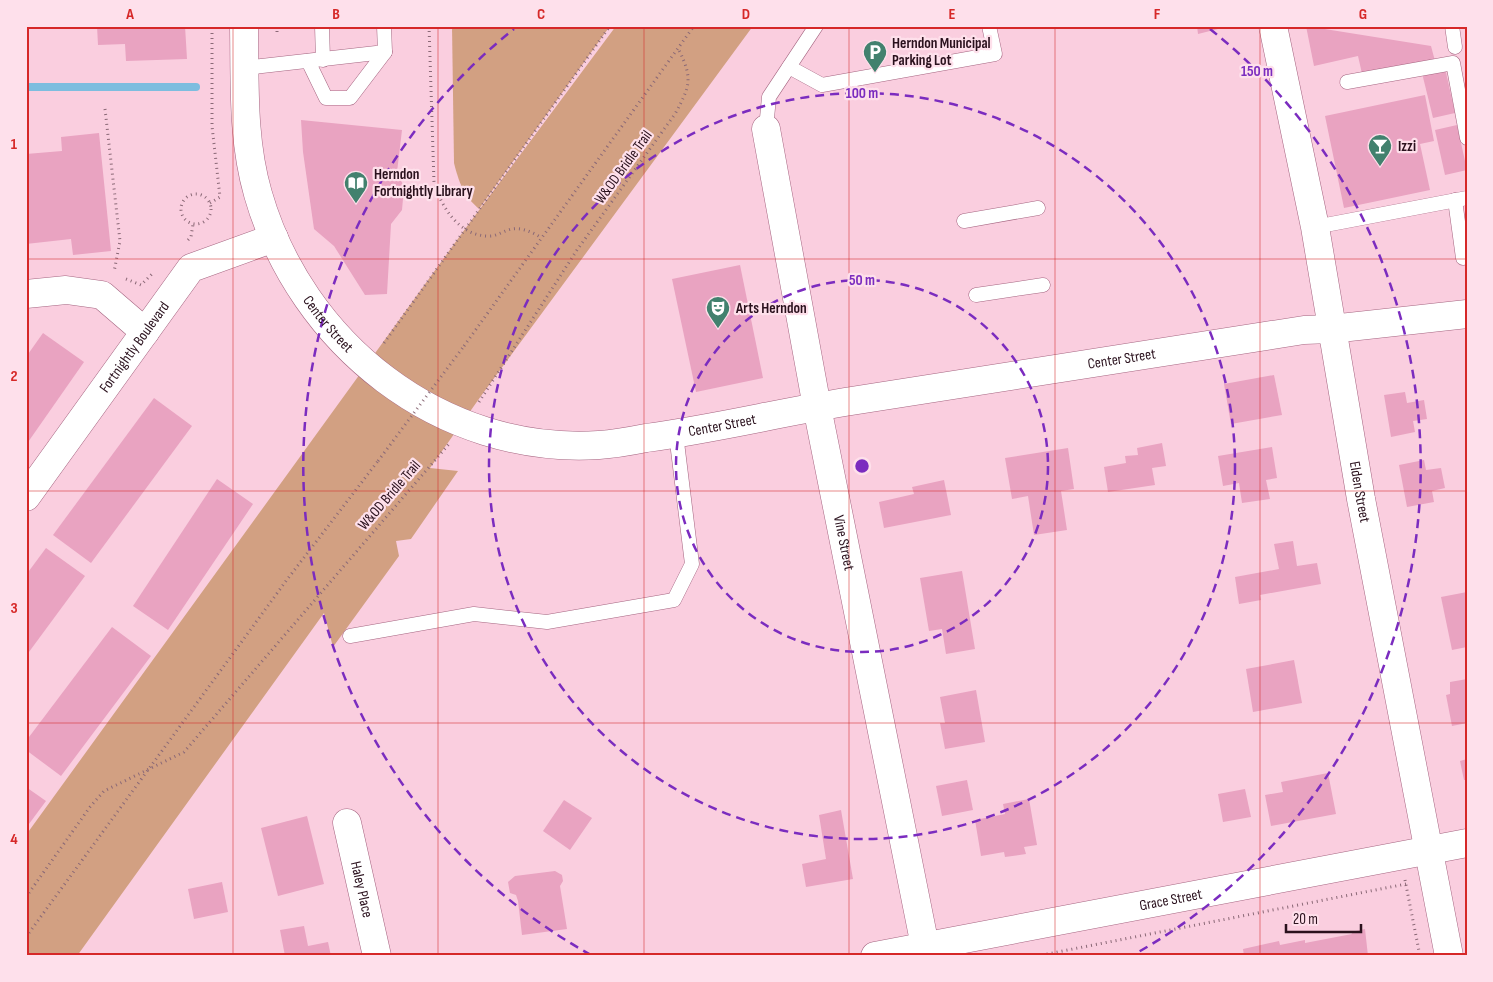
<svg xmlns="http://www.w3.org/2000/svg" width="1493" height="982" font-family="'Sofia Sans Condensed',sans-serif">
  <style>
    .green { fill: #d2a082 }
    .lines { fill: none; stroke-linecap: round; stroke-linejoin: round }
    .stream { stroke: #7dbddf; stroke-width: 8 }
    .building { fill: #e9a3c1 }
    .service-casing { stroke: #a56581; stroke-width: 15 }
    .minor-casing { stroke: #a56581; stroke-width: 29 }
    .tertiary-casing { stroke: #a56581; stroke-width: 29 }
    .primary-casing { stroke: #a56581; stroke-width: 29 }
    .path { stroke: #8a6876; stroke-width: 3; stroke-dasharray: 1 4; stroke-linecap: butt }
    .service { stroke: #fff; stroke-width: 14 }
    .minor { stroke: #fff; stroke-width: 28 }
    .tertiary { stroke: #fff; stroke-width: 28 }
    .primary { stroke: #fff; stroke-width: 28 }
    .path-bridge { stroke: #8a6876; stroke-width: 3; stroke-dasharray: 1 4; stroke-linecap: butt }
    .grid { fill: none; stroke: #d62828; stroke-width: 1; stroke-opacity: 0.55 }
    .ring { fill: none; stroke: #7b2cbf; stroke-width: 2.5; stroke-dasharray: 9 6 }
    .labels { text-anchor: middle; stroke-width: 4.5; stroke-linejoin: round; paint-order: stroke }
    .poi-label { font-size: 15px; font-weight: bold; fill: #2a111d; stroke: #fee0eb; text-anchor: start }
    .street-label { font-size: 15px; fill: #2a111d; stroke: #fee0eb }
    .centre { fill: #7b2cbf; stroke: #fee0eb; stroke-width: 2.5 }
    .ring-label { font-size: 15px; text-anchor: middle; font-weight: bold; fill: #7b2cbf; stroke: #fee0eb; stroke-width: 4.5; stroke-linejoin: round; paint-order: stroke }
    .neatline { fill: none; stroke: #d62828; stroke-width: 2 }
    .grid-label { font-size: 16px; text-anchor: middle; font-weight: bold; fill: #d62828 }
  </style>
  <rect width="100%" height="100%" fill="#facedf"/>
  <g class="green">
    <path d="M452,26H610L479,209C464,196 459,183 454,163Z"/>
    <polygon points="616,26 753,26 481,396 430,468 458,471 411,539 396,541 399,556 333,647 324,613 77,956 26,956 26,835 465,229"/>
  </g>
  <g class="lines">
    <polyline class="stream" points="26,87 196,87"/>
  </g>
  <g class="building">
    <polygon points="97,26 185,26 187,59 126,61 125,44 98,45"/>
    <polygon points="1197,26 1230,26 1198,34"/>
    <polygon points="1306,26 1431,46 1435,61 1363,78 1358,56 1314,66"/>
    <polygon points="1445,68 1455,113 1433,118 1422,73"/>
    <polygon points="1425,95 1434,141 1420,144 1430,190 1344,208 1325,116"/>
    <polygon points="301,120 402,130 397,172 404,187 402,210 391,224 387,294 365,295 334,246 314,229 303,152"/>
    <polygon points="1457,125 1467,170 1445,175 1435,130"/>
    <polygon points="99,133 111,251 73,255 71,239 26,244 26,154 62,151 61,137"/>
    <polygon points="740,265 763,378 696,392 672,279"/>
    <polygon points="43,333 84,362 26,445 26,357"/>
    <polygon points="1274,375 1282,415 1231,424 1224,384"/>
    <polygon points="1405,392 1407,403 1424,400 1427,419 1413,421 1415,432 1391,437 1384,395"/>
    <polygon points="154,398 192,426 91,563 53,535"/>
    <polygon points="1162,443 1166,466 1152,468 1155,485 1108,492 1104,467 1126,463 1125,456 1138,455 1137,448"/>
    <polygon points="1272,447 1277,478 1266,480 1270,499 1242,503 1239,483 1223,486 1218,456"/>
    <polygon points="1068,448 1074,489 1061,491 1067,530 1034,535 1028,496 1012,499 1005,458"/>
    <polygon points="1424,460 1426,470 1441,468 1445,488 1432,491 1434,502 1407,507 1399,465"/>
    <polygon points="217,479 253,504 168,630 133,606"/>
    <polygon points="944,480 951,515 884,528 879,502 914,494 912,487"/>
    <polygon points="1293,541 1297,566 1317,563 1321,584 1260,595 1261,600 1239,604 1235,577 1279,569 1274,544"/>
    <polygon points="46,548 85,576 26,656 26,575"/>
    <polygon points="962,571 975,649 946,654 942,629 929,631 920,578"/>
    <polygon points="1467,592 1467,647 1452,650 1441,597"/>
    <polygon points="112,627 151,656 61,776 26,750 26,741"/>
    <polygon points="1294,660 1302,703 1253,712 1246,669"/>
    <polygon points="1467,679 1467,723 1452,726 1446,695 1450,694 1450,682"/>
    <polygon points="976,690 985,742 945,749 940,723 945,723 940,697"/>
    <polygon points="1467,759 1467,780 1464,780 1460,761"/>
    <polygon points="1328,773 1336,814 1271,826 1265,795 1283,792 1281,782"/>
    <polygon points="967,780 973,810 942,816 936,786"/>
    <polygon points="26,787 46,801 26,828"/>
    <polygon points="1245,789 1251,817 1223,822 1218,794"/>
    <polygon points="1029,799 1037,845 1024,847 1026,854 1005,857 1004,852 981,856 975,820 1005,814 1003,804"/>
    <polygon points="564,800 592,818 570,850 543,831"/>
    <polygon points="841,810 853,879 806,887 802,864 826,859 819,815"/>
    <polygon points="307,816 324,884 278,896 261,828"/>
    <polygon points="555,871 562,875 563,881 560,886 567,929 522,935 518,901 516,895 510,893 508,882 515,876"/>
    <polygon points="222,882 228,912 194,919 188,889"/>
    <polygon points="304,926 308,946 328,942 331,956 285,956 280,930"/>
    <polygon points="1365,929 1368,956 1244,956 1243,949 1279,941 1280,945 1305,940 1305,943 1352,934 1351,932"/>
  </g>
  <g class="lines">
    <g class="service-casing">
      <g id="service">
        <polyline points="322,26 323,60"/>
        <polyline points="1452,26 1455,47"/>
        <polyline points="308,61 326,98 350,98 385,52"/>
        <polyline points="789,67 822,85 995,54 989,26"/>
        <polyline points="244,68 385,52 384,26"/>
        <polyline points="1347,82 1453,63 1467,138"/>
        <polyline points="766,129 769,97 816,26"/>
        <polyline points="1455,200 1463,258 1467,257"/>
        <polyline points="964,221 1038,208"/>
        <polyline points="1315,227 1467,198"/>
        <polyline points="976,295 1043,285"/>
        <polyline points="350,636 474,614 547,622 674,600 692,564 676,434"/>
      </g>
    </g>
    <g class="minor-casing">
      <g id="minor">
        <path id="s1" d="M766,129L817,407L927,956"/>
        <polyline points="26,294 66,290 102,295 145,332"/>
        <path id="s2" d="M26,497L191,268L274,238"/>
        <path id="s3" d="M347,823L377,956"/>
      </g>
    </g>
    <g class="tertiary-casing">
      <g id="tertiary">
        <path id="s4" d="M244,26C245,82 242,139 258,194C301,344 441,455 599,445C615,444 631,441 646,438C713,429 778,413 845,402C998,378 1151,354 1304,330L1331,329L1467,314"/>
        <path id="s5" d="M875,956L1467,843"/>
      </g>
    </g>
    <g class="primary-casing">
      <g id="primary">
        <path id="s6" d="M1273,26L1315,227L1361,499L1449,956"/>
      </g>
    </g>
    <g class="path">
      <polyline points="277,26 277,32"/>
      <path d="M429,26L434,183C442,208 460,237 490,236C496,236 502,232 508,230C520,226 532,232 542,238"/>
      <polyline points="105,109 120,241 114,272"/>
      <circle cx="196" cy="209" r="15"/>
      <polyline points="210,203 220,197 212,126 212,26"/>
      <polyline points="188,240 191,237 193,224"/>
      <polyline points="126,279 141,285 153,273"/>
      <polyline points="384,343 610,26"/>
      <polyline points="464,346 694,26"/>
      <path d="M479,402L577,250L675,114C690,86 693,79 679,50"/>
      <polyline points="1405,880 1420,956"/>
      <polyline points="26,897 90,807 104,791 184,752 449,444"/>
      <polyline points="26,937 286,581 378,461"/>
      <polyline points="1037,956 1406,884"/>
    </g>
    <use href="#service" class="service"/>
    <use href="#minor" class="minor"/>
    <use href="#tertiary" class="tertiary"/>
    <use href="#primary" class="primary"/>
    <polyline class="path-bridge" points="378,461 464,346"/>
  </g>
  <path class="grid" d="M233,26V956M438,26V956M644,26V956M849,26V956M1055,26V956M1260,26V956M26,259H1467M26,491H1467M26,723H1467"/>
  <g class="ring">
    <circle cx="862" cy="466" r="186"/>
    <circle cx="862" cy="466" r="373"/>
    <path d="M591 955A559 559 0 0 1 514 29M1210 29A559 559 0 0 1 1133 955"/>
  </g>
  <defs>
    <g id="parking-pin" transform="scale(1.25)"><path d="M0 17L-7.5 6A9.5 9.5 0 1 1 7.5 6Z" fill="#42816e" stroke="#fee0eb"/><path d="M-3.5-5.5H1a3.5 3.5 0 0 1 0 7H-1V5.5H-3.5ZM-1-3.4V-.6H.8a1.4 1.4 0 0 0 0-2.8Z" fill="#fff"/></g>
    <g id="bar-pin" transform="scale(1.25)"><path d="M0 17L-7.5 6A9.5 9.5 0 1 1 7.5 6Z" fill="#42816e" stroke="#fee0eb"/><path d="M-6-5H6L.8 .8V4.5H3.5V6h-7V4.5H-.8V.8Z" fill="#fff"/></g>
    <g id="library-pin" transform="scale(1.25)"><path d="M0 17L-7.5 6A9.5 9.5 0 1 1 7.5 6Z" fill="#42816e" stroke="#fee0eb"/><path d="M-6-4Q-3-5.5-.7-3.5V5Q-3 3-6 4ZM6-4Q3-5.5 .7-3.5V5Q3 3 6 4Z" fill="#fff"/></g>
    <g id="theatre-pin" transform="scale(1.25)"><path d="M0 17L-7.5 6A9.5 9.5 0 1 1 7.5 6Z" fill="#42816e" stroke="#fee0eb"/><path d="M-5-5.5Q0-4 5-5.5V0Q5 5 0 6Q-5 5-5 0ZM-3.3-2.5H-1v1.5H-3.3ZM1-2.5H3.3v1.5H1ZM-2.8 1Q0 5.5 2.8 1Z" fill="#fff"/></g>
  </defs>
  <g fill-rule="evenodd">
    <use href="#parking-pin" x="875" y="52"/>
    <use href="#bar-pin" x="1380" y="146"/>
    <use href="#library-pin" x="356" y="183"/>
    <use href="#theatre-pin" x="718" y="308"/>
  </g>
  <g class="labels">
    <g class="poi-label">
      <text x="892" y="48">Herndon Municipal<tspan x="892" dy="17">Parking Lot</tspan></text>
      <text x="1398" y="151">Izzi</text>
      <text x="374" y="179">Herndon<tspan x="374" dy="17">Fortnightly Library</tspan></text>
      <text x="736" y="313">Arts Herndon</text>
    </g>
    <g class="street-label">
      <text transform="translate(623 167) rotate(-54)" y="5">W&amp;OD Bridle Trail</text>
      <text dy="5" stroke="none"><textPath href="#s4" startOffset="318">Center Street</textPath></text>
      <text dy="5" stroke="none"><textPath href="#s2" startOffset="185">Fortnightly Boulevard</textPath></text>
      <text dy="5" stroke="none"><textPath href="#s4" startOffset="1156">Center Street</textPath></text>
      <text dy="5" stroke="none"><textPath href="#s4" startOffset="751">Center Street</textPath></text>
      <text dy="5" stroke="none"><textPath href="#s6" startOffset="474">Elden Street</textPath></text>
      <text transform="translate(389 495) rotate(-49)" y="5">W&amp;OD Bridle Trail</text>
      <text dy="5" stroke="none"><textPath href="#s1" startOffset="421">Vine Street</textPath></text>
      <text dy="5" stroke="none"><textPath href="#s3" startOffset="68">Haley Place</textPath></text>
      <text dy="5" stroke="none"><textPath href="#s5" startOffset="301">Grace Street</textPath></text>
    </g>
  </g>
  <circle cx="862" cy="466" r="8" class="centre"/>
  <g class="ring-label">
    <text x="1257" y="76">150 m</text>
    <text x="862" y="98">100 m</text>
    <text x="862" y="285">50 m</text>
  </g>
  <rect width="1493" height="982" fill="none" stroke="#fee0eb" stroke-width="55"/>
  <path d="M1286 924v8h75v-8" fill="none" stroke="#2a111d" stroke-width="2.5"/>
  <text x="1293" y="924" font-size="15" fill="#2a111d" stroke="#fee0eb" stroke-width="4" paint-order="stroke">20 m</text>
  <rect x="28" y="28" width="1438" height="926" class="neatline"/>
  <g class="grid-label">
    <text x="130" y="19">A</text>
    <text x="336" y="19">B</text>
    <text x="541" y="19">C</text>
    <text x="746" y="19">D</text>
    <text x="952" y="19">E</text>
    <text x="1157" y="19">F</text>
    <text x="1363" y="19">G</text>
    <text x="14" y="149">1</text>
    <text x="14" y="381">2</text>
    <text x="14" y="613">3</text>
    <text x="14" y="844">4</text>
  </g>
</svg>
